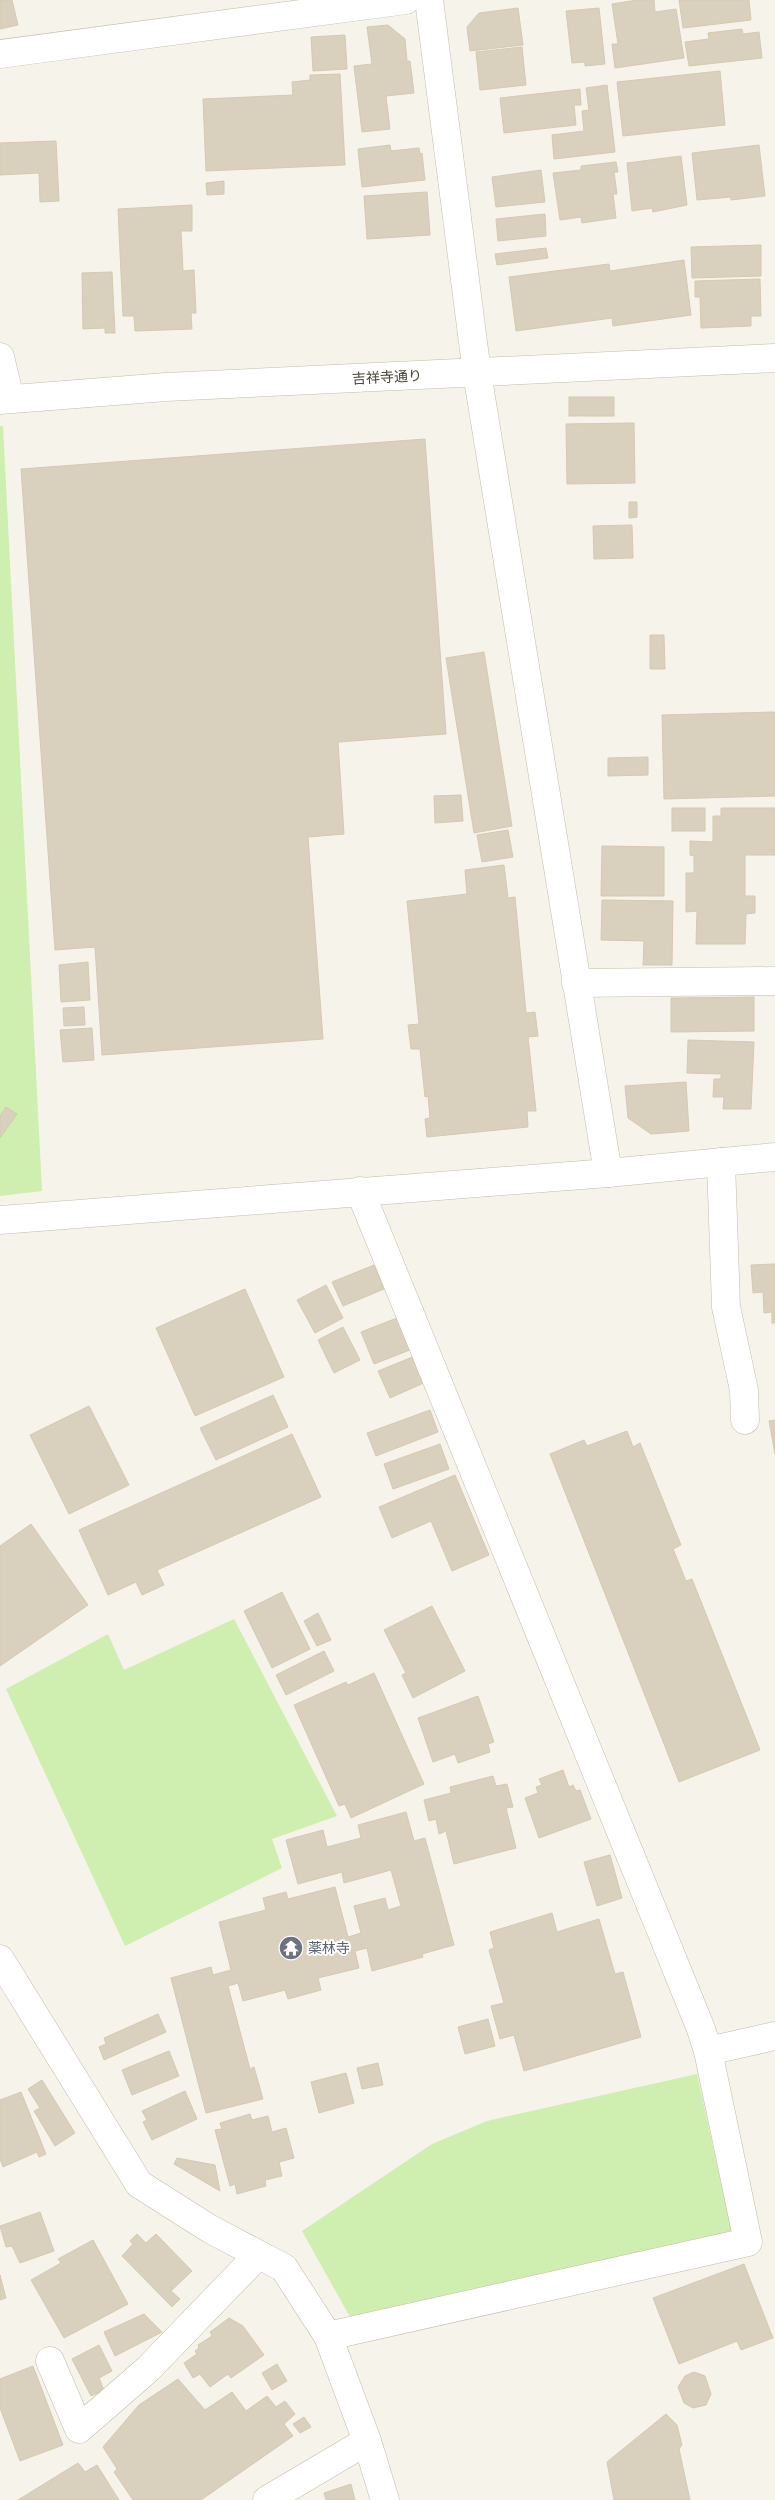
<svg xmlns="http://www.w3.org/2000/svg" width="775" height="2500" font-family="'Source Sans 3','Noto Sans JP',sans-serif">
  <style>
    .green { fill: #ceefaf }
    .building { fill: #dad0be; stroke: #d5c9b0 }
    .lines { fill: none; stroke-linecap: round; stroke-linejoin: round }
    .minor-casing { stroke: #c3bcab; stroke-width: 29 }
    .minor { stroke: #fff; stroke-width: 28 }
    .labels { text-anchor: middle; stroke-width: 4; stroke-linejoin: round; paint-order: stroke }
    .street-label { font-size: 14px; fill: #4c4537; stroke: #fff }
    .worship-label { font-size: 14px; fill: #5b616d; stroke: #fff; text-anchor: start }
  </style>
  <rect width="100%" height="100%" fill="#f6f3ea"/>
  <g class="green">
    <polygon points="0,426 3,426 42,1191 0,1196"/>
    <polygon points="234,1619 337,1816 272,1839 282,1868 125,1946 6,1689 108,1634 124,1670"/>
    <polygon points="697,2074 732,2232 350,2317 302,2231 432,2144 487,2121"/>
  </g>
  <g class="building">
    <polygon points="0,0 12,0 18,25 0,29"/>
    <polygon points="637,0 654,0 655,12 676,9 684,58 615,68 612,44 618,44 612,4"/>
    <polygon points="679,0 749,0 751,20 683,28"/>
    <polygon points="518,8 523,45 470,51 467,27 479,13"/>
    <polygon points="599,8 605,64 585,66 585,62 572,63 566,11"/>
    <polygon points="388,25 405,39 407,61 410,61 414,93 386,96 390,129 362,132 354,66 372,64 367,27"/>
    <polygon points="742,29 743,34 759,32 762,58 689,66 685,42 709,39 708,33"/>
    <polygon points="345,35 347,69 313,71 311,37"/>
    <polygon points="522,47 526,85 480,90 476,52"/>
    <polygon points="720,71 725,125 623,136 617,82"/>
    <polygon points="340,74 345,165 206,171 203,99 293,95 292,82 310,80 310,75"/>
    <polygon points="607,85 615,152 554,159 552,135 584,131 582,111 589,110 586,88"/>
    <polygon points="580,89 581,105 574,105 576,125 504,133 500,98"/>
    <polygon points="56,141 59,201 40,202 39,173 0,175 0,143"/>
    <polygon points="390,145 391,151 419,148 420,154 422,153 425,180 362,187 358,149"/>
    <polygon points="759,145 765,196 731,200 731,197 697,200 692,153"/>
    <polygon points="681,156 687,205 653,212 652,208 632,211 627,163"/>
    <polygon points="616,162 618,172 614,172 617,194 613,194 616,218 582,223 581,217 560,220 553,173 581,170 581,166"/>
    <polygon points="541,170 545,202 496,207 492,177"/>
    <polygon points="224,181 224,194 207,195 206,183"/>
    <polygon points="427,192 430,235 367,239 364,196"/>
    <polygon points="192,205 192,231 181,231 183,271 194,270 196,313 191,313 192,329 135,331 134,316 123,316 118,209"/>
    <polygon points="545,214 546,236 498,241 496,219"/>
    <polygon points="761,245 761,276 692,278 691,247"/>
    <polygon points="546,248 548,258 497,265 495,254"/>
    <polygon points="684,260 691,315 613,326 612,318 516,331 509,277 609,264 610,271"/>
    <polygon points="112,272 115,333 105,333 105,328 83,329 82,273"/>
    <polygon points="760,279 761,316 751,316 751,326 701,328 700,297 695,297 695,281"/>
    <rect x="569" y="397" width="45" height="19"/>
    <polygon points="634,423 635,483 567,484 566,424"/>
    <polygon points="425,439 446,734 338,742 344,834 308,837 323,1039 102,1055 95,947 55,950 21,469"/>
    <polygon points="629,502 637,502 637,517 629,518"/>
    <polygon points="632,525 633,558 594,559 593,526"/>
    <polygon points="650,635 664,635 665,669 650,669"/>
    <polygon points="484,652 512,826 474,833 446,658"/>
    <polygon points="775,712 775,796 664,799 662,715"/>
    <polygon points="648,757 648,775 608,776 608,758"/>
    <polygon points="461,795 463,821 435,823 434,796"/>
    <rect x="672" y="808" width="33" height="23"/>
    <polygon points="721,808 775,808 775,855 745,855 745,896 755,896 755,913 746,914 745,944 696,944 697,911 686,912 686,873 694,873 694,856 690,855 690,841 713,842 713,816 721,816"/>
    <polygon points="508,830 513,857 482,862 477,835"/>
    <polygon points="602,846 664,847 664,896 601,896"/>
    <polygon points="504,865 508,898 515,897 526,1013 535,1012 538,1036 528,1037 536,1111 527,1111 528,1127 427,1137 425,1119 430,1118 428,1096 425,1097 420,1049 411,1049 408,1025 419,1024 407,901 467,894 465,870"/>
    <polygon points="602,900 673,901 672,965 643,965 644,941 601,940"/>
    <polygon points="88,962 90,1000 61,1002 59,965"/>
    <polygon points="754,997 754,1031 671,1032 671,998"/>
    <polygon points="84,1007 85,1025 64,1026 63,1008"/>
    <polygon points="92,1028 94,1060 63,1062 60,1030"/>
    <polygon points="688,1040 754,1042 751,1109 723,1109 724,1097 713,1097 714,1079 721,1079 721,1074 687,1073"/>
    <polygon points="686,1082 689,1131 651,1134 628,1118 625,1086"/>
    <polygon points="6,1107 17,1114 0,1138 0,1116"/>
    <polygon points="775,1264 775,1323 772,1323 772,1312 764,1313 763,1292 753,1293 751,1265"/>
    <polygon points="374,1265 384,1289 343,1306 332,1282"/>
    <polygon points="326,1285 343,1318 315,1333 297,1300"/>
    <polygon points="245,1289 284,1377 195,1416 156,1328"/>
    <polygon points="402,1316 415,1348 374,1364 361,1332"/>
    <polygon points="343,1327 360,1360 334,1373 318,1340"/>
    <polygon points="415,1356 426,1382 390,1398 378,1371"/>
    <polygon points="273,1395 288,1427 216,1460 200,1428"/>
    <polygon points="89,1406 129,1485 69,1514 30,1435"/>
    <polygon points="430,1410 438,1432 376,1456 367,1433"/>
    <polygon points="775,1420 775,1454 769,1421"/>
    <polygon points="627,1431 633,1447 640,1443 681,1545 673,1549 686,1581 692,1579 760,1750 679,1782 550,1454 584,1440 587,1446"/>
    <polygon points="292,1434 321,1497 157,1570 164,1585 142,1595 136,1582 108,1595 79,1530"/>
    <polygon points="440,1444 449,1469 393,1489 384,1464"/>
    <polygon points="455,1475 489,1555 452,1571 431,1521 392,1538 379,1507"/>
    <polygon points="31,1524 88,1605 0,1666 0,1546"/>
    <polygon points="282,1592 310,1649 272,1668 244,1611"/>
    <polygon points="432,1606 465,1671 413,1698 402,1675 406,1673 384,1630"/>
    <polygon points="318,1613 331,1640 317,1646 304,1621"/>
    <polygon points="324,1651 334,1671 286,1695 276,1675"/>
    <polygon points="374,1673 424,1784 351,1818 345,1804 339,1806 294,1705 346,1682 348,1685"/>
    <polygon points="478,1696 494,1742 488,1744 490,1752 458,1763 455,1754 433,1762 418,1718"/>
    <polygon points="563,1770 569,1787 573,1785 576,1791 580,1790 591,1819 539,1838 525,1798 538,1793 536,1787 542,1785 539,1779"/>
    <polygon points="493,1776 496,1786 507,1784 513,1807 506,1808 516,1848 454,1864 446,1831 439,1834 436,1819 429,1821 424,1800 451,1793 450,1787"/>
    <polygon points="406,1812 414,1841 425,1838 454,1945 422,1954 423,1957 372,1971 367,1948 355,1951 359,1968 318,1978 321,1990 288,1999 285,1990 243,2001 238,1983 228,1986 250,2069 254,2067 263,2099 206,2113 171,1978 211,1967 213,1975 231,1970 219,1922 266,1910 263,1898 286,1892 288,1899 335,1887 348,1937 361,1933 354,1906 385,1898 388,1910 401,1906 391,1870 344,1883 342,1872 298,1884 286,1840 323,1830 327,1847 361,1838 358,1825"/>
    <polygon points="610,1855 622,1898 597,1906 584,1862"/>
    <polygon points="552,1913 557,1932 599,1919 615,1974 623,1972 641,2037 524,2071 514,2035 500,2039 491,2006 504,2003 489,1950 494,1948 490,1932"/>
    <polygon points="158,2014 166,2032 104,2060 99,2047 106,2044 104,2038"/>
    <polygon points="488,2019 495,2046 465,2054 458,2027"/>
    <polygon points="169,2051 179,2076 132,2095 122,2070"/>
    <polygon points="378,2063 383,2085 362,2089 357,2068"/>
    <polygon points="346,2073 354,2103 319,2113 311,2082"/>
    <polygon points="42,2080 75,2133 55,2146 34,2111 40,2108 28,2089"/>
    <polygon points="185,2091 197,2119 152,2140 143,2122 147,2120 142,2111"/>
    <polygon points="21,2092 46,2154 39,2157 37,2152 3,2167 0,2159 0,2100"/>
    <polygon points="250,2114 252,2120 268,2116 272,2132 286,2128 294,2158 279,2162 282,2176 265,2180 266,2186 237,2194 235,2184 230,2186 215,2130 222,2129 220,2123"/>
    <polygon points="177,2158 215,2165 220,2191 174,2164"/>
    <polygon points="40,2212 54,2251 20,2263 12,2246 6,2247 0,2226"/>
    <polygon points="137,2234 146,2243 156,2234 192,2271 171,2291 180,2299 172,2307 122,2256 133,2244 130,2241"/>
    <polygon points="93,2240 128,2304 64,2338 31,2280 61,2263 58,2259"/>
    <polygon points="744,2264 773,2338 741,2350 737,2341 679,2364 653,2298"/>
    <polygon points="0,2275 6,2298 0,2300"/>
    <polygon points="144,2314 162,2332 115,2356 104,2332"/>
    <polygon points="229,2318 243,2326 264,2355 231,2378 228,2374 210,2387 200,2374 193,2378 184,2363 197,2354 195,2351 199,2348 198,2345 212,2336 210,2332"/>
    <polygon points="99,2345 112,2371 99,2378 104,2390 91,2396 72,2359"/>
    <polygon points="277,2364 287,2381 272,2390 262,2373"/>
    <polygon points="33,2366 63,2445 20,2461 0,2408 0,2379"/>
    <polygon points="694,2372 705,2376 711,2394 706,2405 693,2408 684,2403 678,2387 685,2376"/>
    <polygon points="178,2379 205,2410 232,2392 246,2411 267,2396 276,2407 285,2401 295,2414 284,2424 293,2436 201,2500 133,2500 114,2472 117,2469 103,2447 139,2405"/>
    <polygon points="666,2414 677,2425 682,2445 679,2449 690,2500 614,2500 607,2462"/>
    <polygon points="304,2417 311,2427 300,2433 293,2424"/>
    <polygon points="78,2463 85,2472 97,2465 119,2500 18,2500"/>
    <polygon points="351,2484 355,2500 326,2500 324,2493"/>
  </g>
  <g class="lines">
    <g class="minor-casing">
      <g id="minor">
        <polyline points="429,0 477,373 608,1173"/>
        <polyline points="0,54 406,0"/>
        <polyline points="0,357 10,399"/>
        <polyline points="0,400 166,387 775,358"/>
        <polyline points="576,983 775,981"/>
        <polyline points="721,1162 726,1307 744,1390 745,1420"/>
        <polyline points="360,1191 701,2029 708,2051 775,2036"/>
        <polyline points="0,1220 608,1173 775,1157"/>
        <polyline points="0,1959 139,2184 210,2229 284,2268 328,2336 367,2441 385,2500"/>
        <polyline points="328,2336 748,2242 708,2051"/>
        <polyline points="50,2361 79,2429 148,2369 258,2255"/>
        <polyline points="267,2500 367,2441"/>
      </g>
    </g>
    <use href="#minor" class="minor"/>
  </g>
  <defs>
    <g id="temple-disc" transform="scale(1.25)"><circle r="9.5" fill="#6b7280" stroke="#fff"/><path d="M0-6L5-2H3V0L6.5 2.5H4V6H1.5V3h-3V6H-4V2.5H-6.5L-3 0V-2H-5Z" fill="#fff"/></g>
  </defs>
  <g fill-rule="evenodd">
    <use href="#temple-disc" x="291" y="1948"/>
  </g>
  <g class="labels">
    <g class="street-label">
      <text transform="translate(387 377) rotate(-3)" y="5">吉祥寺通り</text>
    </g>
    <g class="worship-label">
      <text x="308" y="1953">薬林寺</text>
    </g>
  </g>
</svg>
